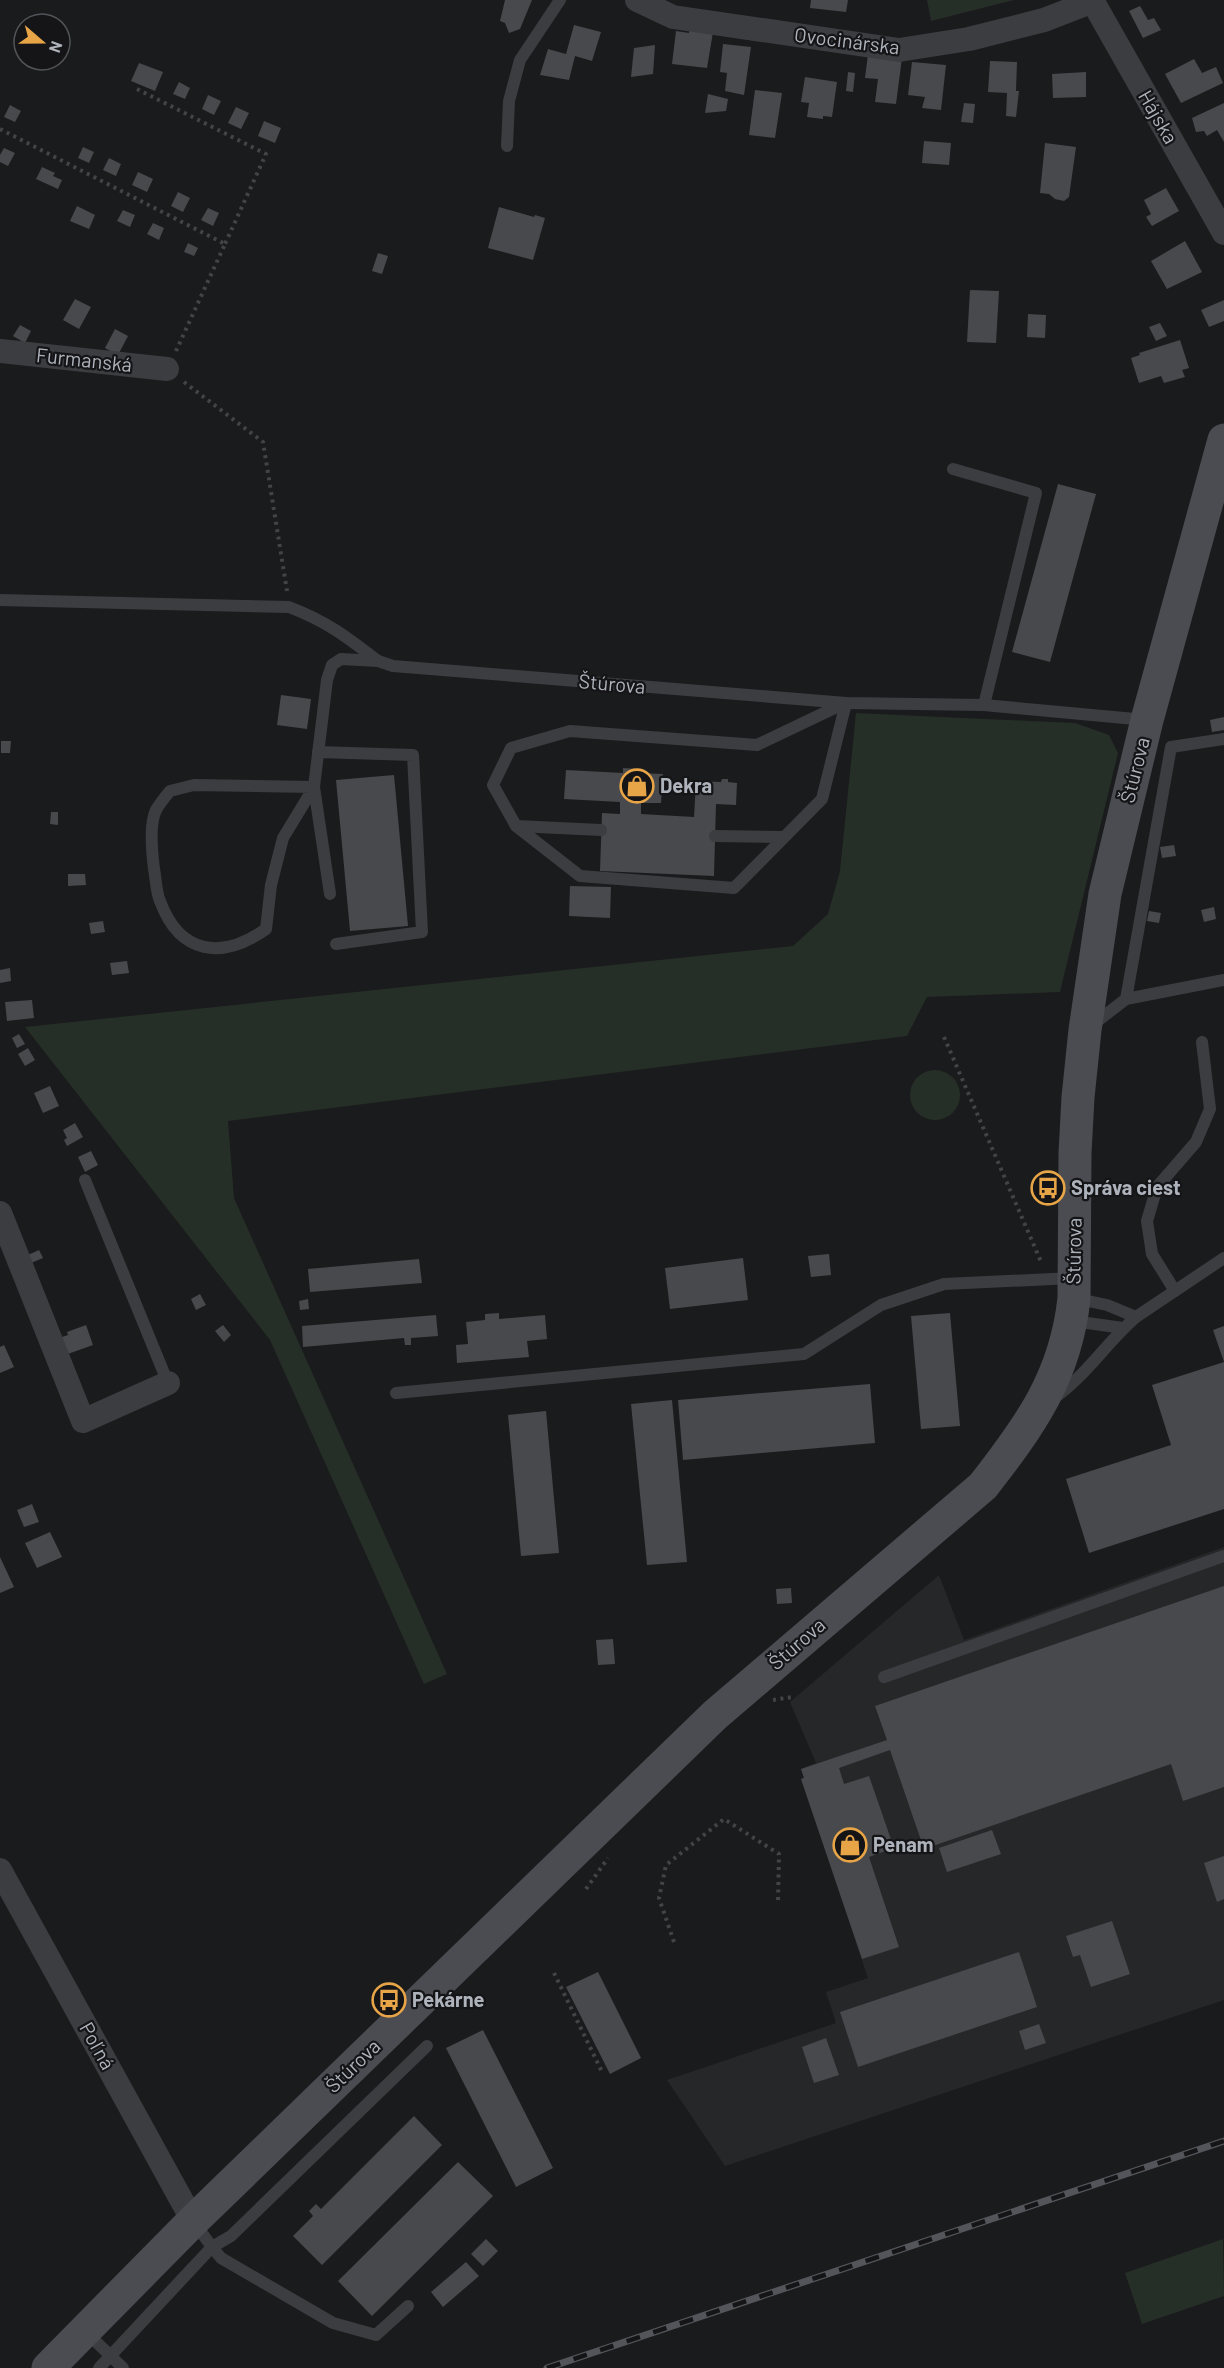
<svg xmlns="http://www.w3.org/2000/svg" width="1224" height="2368" font-family="Barlow,sans-serif">
  <style>
    .built { fill: #262729 }
    .green { fill: #262f27 }
    .building { fill: #47494c }
    .lines { fill: none; stroke-linecap: round; stroke-linejoin: round }
    .path { stroke: #424448; stroke-width: 4; stroke-dasharray: 3 4.5; stroke-linecap: butt }
    .lane { stroke: #3c3d41; stroke-width: 12 }
    .street { stroke: #3c3d41; stroke-width: 24 }
    .secondary { stroke: #4a4c51; stroke-width: 33 }
    .rail-casing { stroke: #53555a; stroke-width: 7 }
    .rail { stroke: #151518; stroke-width: 4.5; stroke-dasharray: 14; stroke-linecap: butt }
    .labels { text-anchor: middle; stroke-width: 4.5; stroke-linejoin: round; paint-order: stroke }
    .street-label { font-size: 20px; fill: #aeb3bb; stroke: #151518 }
    .poi-label { font-size: 20px; font-weight: bold; fill: #aeb3bb; stroke: #151518; text-anchor: start }
  </style>
  <rect width="100%" height="100%" fill="#1a1b1c"/>
  <polygon class="built" points="1224,1547 1224,2000 725,2166 667,2080 836,2023 826,1992 868,1978 801,1779 804,1777 801,1769 816,1763 790,1702 939,1575 964,1640"/>
  <g class="green">
    <polygon points="927,0 1014,0 931,21"/>
    <polygon points="856,713 1075,723 1109,735 1118,753 1060,992 927,997 907,1036 228,1121 234,1198 447,1674 424,1684 270,1340 25,1027 793,946 828,914 840,871"/>
    <circle cx="935" cy="1095" r="25"/>
    <polygon points="1223,2239 1224,2296 1142,2324 1125,2273"/>
  </g>
  <g class="building">
    <polygon points="505,0 532,0 520,29 509,33 505,23 500,21"/>
    <polygon points="811,0 848,0 846,12 810,8"/>
    <polygon points="1140,6 1148,20 1154,18 1161,30 1143,38 1129,11"/>
    <polygon points="574,25 601,32 592,61 575,56 569,80 540,75 548,49 566,54"/>
    <polygon points="689,30 713,32 707,68 672,64 676,31 689,33"/>
    <polygon points="723,44 751,47 744,95 725,91 727,73 720,72"/>
    <polygon points="655,45 653,74 631,77 634,48"/>
    <polygon points="868,54 902,58 896,104 875,102 878,79 865,78"/>
    <polygon points="1194,59 1202,73 1216,67 1223,83 1181,103 1165,74"/>
    <polygon points="990,61 1017,62 1016,91 1019,91 1016,117 1006,116 1007,93 988,92"/>
    <polygon points="912,62 946,65 941,110 922,108 925,97 908,95"/>
    <polygon points="139,63 163,72 155,91 131,81"/>
    <polygon points="848,72 855,73 853,92 846,91"/>
    <polygon points="1086,72 1086,97 1053,98 1052,74"/>
    <polygon points="805,77 837,82 832,117 823,116 823,119 807,117 809,103 801,102"/>
    <polygon points="179,82 190,88 185,99 173,94"/>
    <polygon points="755,90 782,93 775,138 749,135"/>
    <polygon points="708,94 728,99 726,111 705,113"/>
    <polygon points="208,95 221,101 214,115 202,109"/>
    <polygon points="964,103 975,104 973,123 961,122"/>
    <polygon points="1224,103 1224,142 1217,130 1207,136 1204,131 1196,132 1192,118"/>
    <polygon points="10,105 21,111 15,122 4,117"/>
    <polygon points="236,107 249,113 241,129 228,123"/>
    <polygon points="264,121 281,128 275,143 258,136"/>
    <polygon points="924,141 951,143 949,165 922,163"/>
    <polygon points="1045,143 1076,147 1069,197 1064,201 1055,199 1049,194 1040,193"/>
    <polygon points="83,147 94,152 89,163 78,158"/>
    <polygon points="4,148 15,153 8,166 0,162 0,155"/>
    <polygon points="109,158 121,164 116,176 103,170"/>
    <polygon points="42,167 55,173 53,176 62,180 58,189 36,179"/>
    <polygon points="138,172 153,179 147,192 132,185"/>
    <polygon points="1166,188 1179,211 1152,226 1146,217 1151,214 1144,200"/>
    <polygon points="178,192 190,198 183,212 171,206"/>
    <polygon points="77,206 95,215 89,229 70,221"/>
    <polygon points="499,207 534,217 535,215 545,218 533,260 488,248"/>
    <polygon points="208,208 219,213 213,226 201,220"/>
    <polygon points="123,210 135,215 130,227 117,221"/>
    <polygon points="153,223 164,228 159,240 147,234"/>
    <polygon points="1185,241 1202,272 1167,289 1151,261"/>
    <polygon points="188,243 198,248 194,256 184,252"/>
    <polygon points="378,253 388,256 382,274 372,271"/>
    <polygon points="970,290 999,291 996,343 967,342"/>
    <polygon points="75,299 91,307 79,329 63,320"/>
    <polygon points="1224,300 1224,321 1209,327 1201,310"/>
    <polygon points="1028,314 1046,315 1045,338 1027,337"/>
    <polygon points="1160,323 1167,336 1156,341 1149,327"/>
    <polygon points="20,325 31,331 25,343 13,336"/>
    <polygon points="115,329 128,336 118,355 105,348"/>
    <polygon points="1180,340 1189,368 1182,370 1185,377 1164,383 1161,376 1139,383 1131,358 1140,355 1139,353"/>
    <polygon points="1058,484 1096,494 1050,662 1012,652"/>
    <polygon points="281,695 311,699 307,729 277,725"/>
    <polygon points="1224,717 1224,730 1212,732 1210,720"/>
    <polygon points="1,741 11,741 10,753 1,753"/>
    <polygon points="623,768 638,769 638,773 663,774 661,803 641,803 641,814 694,817 696,781 721,782 722,779 728,779 728,782 737,783 736,805 716,804 714,876 600,871 602,813 620,814 620,802 564,799 566,770 623,773"/>
    <polygon points="394,775 408,926 350,931 336,780"/>
    <polygon points="51,812 58,812 58,825 50,824"/>
    <polygon points="1174,845 1176,856 1162,858 1160,847"/>
    <polygon points="68,874 85,874 86,885 68,886"/>
    <polygon points="570,886 611,887 610,918 569,916"/>
    <polygon points="1214,907 1216,919 1204,922 1201,910"/>
    <polygon points="1149,911 1161,913 1159,923 1147,921"/>
    <polygon points="103,921 105,932 91,934 89,923"/>
    <polygon points="127,961 129,973 112,975 110,963"/>
    <polygon points="10,968 11,981 0,983 0,970"/>
    <polygon points="32,1000 34,1018 7,1021 5,1002"/>
    <polygon points="19,1034 25,1044 17,1048 12,1038"/>
    <polygon points="28,1048 35,1060 25,1066 18,1054"/>
    <polygon points="50,1086 59,1106 43,1113 34,1093"/>
    <polygon points="75,1123 83,1137 67,1146 64,1140 67,1138 63,1130"/>
    <polygon points="91,1151 98,1165 85,1172 78,1157"/>
    <polygon points="39,1250 43,1258 31,1263 28,1255"/>
    <polygon points="829,1254 831,1275 811,1277 808,1256"/>
    <polygon points="743,1258 748,1300 670,1309 665,1268"/>
    <polygon points="419,1259 422,1283 310,1292 308,1269"/>
    <polygon points="200,1294 206,1305 196,1310 191,1299"/>
    <polygon points="308,1299 309,1309 300,1310 299,1301"/>
    <polygon points="499,1313 499,1319 545,1315 547,1339 527,1341 529,1357 457,1363 456,1345 468,1344 466,1322 485,1320 485,1314"/>
    <polygon points="950,1313 960,1426 921,1429 911,1316"/>
    <polygon points="436,1315 438,1336 411,1338 411,1345 405,1345 404,1338 303,1347 302,1326"/>
    <polygon points="86,1325 93,1345 65,1355 59,1338 68,1335 67,1332"/>
    <polygon points="223,1325 231,1335 224,1342 215,1331"/>
    <polygon points="1224,1326 1224,1362 1213,1330"/>
    <polygon points="4,1345 14,1367 0,1373 0,1347"/>
    <polygon points="1224,1362 1224,1509 1089,1553 1066,1479 1171,1445 1152,1385"/>
    <polygon points="870,1384 875,1443 683,1460 678,1400"/>
    <polygon points="672,1400 687,1562 647,1565 631,1404"/>
    <polygon points="546,1411 559,1553 521,1556 508,1415"/>
    <polygon points="32,1504 39,1522 24,1527 17,1510"/>
    <polygon points="50,1532 62,1557 37,1568 25,1543"/>
    <polygon points="0,1557 14,1587 0,1593"/>
    <polygon points="1224,1586 1224,1787 1183,1801 1171,1764 924,1849 890,1750 839,1768 844,1784 869,1776 894,1848 869,1857 899,1947 862,1959 801,1779 804,1778 801,1769 887,1740 875,1706"/>
    <polygon points="791,1588 792,1603 777,1604 776,1589"/>
    <polygon points="613,1639 615,1664 598,1665 596,1640"/>
    <polygon points="992,1830 1001,1854 947,1872 939,1848"/>
    <polygon points="1224,1856 1224,1899 1217,1902 1204,1863"/>
    <polygon points="1112,1921 1130,1974 1091,1987 1080,1955 1073,1957 1066,1936"/>
    <polygon points="1019,1952 1037,2007 858,2067 840,2012"/>
    <polygon points="598,1972 641,2058 610,2074 566,1987"/>
    <polygon points="1039,2024 1046,2043 1025,2050 1019,2031"/>
    <polygon points="483,2030 553,2168 516,2187 446,2048"/>
    <polygon points="826,2038 839,2075 814,2083 802,2047"/>
    <polygon points="414,2116 442,2145 322,2265 293,2236 313,2216 309,2211 316,2204 321,2209"/>
    <polygon points="458,2162 493,2196 372,2316 338,2281"/>
    <polygon points="486,2239 498,2251 483,2266 471,2254"/>
    <polygon points="466,2262 479,2276 443,2307 431,2292"/>
  </g>
  <g class="lines">
    <g class="path">
      <polyline points="137,89 266,154 225,244"/>
      <polyline points="0,129 225,244 176,351"/>
      <polyline points="184,382 263,442 287,591"/>
      <polyline points="944,1037 1042,1264"/>
      <polyline points="773,1700 792,1697"/>
      <polyline points="586,1889 608,1858"/>
      <polyline points="674,1942 659,1898 666,1865 724,1819 779,1854 778,1901"/>
      <polyline points="554,1973 603,2074"/>
    </g>
    <g class="lane">
      <polyline points="507,146 509,101 520,60 560,0"/>
      <polyline points="953,469 1036,493 984,705"/>
      <path d="M0,600L289,607C326,621 347,637 378,661"/>
      <polyline points="318,752 413,755 422,932 336,944"/>
      <path d="M194,785L314,787L283,838L271,885L266,929C222,960 180,955 160,901C156,892 156,879 154,869C152,853 149,824 156,810C160,803 165,797 170,791Z"/>
      <polyline points="516,826 580,876 734,888 822,799 846,703"/>
      <polyline points="601,830 516,826 493,785 511,748 570,731 757,745 845,703"/>
      <polyline points="715,836 784,837"/>
      <polyline points="330,894 314,787 327,680 332,665 341,659 378,661 393,666 846,703 984,705 1146,720"/>
      <polyline points="1126,999 1224,980"/>
      <polyline points="1091,1026 1126,999 1171,747 1224,739"/>
      <polyline points="85,1180 168,1383"/>
      <polyline points="1175,1291 1152,1254 1147,1221 1157,1187 1196,1142 1210,1109 1202,1042"/>
      <polyline points="1074,1298 1107,1305 1136,1317"/>
      <polyline points="1073,1321 1123,1328"/>
      <polyline points="396,1393 804,1354 881,1305 944,1284 1073,1278"/>
      <path d="M1053,1399C1086,1376 1106,1343 1136,1317L1224,1258"/>
      <polyline points="884,1677 1224,1556"/>
      <polyline points="408,2306 376,2335 333,2323 221,2258 212,2247 231,2236 427,2046"/>
      <polyline points="85,2331 123,2368"/>
      <polyline points="99,2368 212,2247 193,2221"/>
    </g>
    <g class="street">
      <polyline points="637,0 673,17 899,50 969,39 1044,20 1093,1"/>
      <polyline points="1092,0 1224,233"/>
      <polyline points="0,351 167,369"/>
      <polyline points="0,1213 83,1421 168,1383"/>
      <polyline points="0,1870 193,2221"/>
    </g>
    <path class="secondary" d="M48,2368L193,2221L715,1715L983,1486C1030,1426 1066,1376 1074,1298L1075,1153L1078,1097L1085,1030L1105,894L1147,720L1224,440"/>
    <g class="rail-casing">
      <polyline id="rail" points="547,2368 1224,2141"/>
    </g>
    <use href="#rail" class="rail"/>
  </g>
  <defs>
    <g id="shop-ring" transform="scale(1.725)"><circle r="9.5" fill="#151518" stroke="#e7a548" stroke-width="1.5"/><path d="M-5-2.5h2.3a2.7 3.5 0 0 1 5.4 0H5L5.5 6h-11ZM-1.5-2.5h3a1.5 2.3 0 0 0-3 0Z" fill="#e7a548"/></g>
    <g id="bus-ring" transform="scale(1.725)"><circle r="9.5" fill="#151518" stroke="#e7a548" stroke-width="1.5"/><path d="M-5-6H5V4H4V6H2V4H-2V6H-4V4H-5ZM-3.5-4V0h7V-4ZM-3.5 1.2v1.5H-2V1.2ZM2 1.2v1.5H3.5V1.2Z" fill="#e7a548"/></g>
  </defs>
  <g fill-rule="evenodd">
    <use href="#shop-ring" x="637" y="786"/>
    <use href="#bus-ring" x="1048" y="1188"/>
    <use href="#shop-ring" x="850" y="1845"/>
    <use href="#bus-ring" x="389" y="2000"/>
  </g>
  <g class="labels">
    <g class="street-label">
      <text transform="translate(847 41) rotate(7)" y="7">Ovocinárska</text>
      <text transform="translate(1158 117) rotate(60)" y="7">Hájska</text>
      <text transform="translate(84 360) rotate(6)" y="7">Furmanská</text>
      <text transform="translate(612 684) rotate(5)" y="7">Štúrova</text>
      <text transform="translate(1135 770) rotate(-76)" y="7">Štúrova</text>
      <text transform="translate(1074 1251) rotate(-89)" y="7">Štúrova</text>
      <text transform="translate(797 1644) rotate(-41)" y="7">Štúrova</text>
      <text transform="translate(97 2046) rotate(61)" y="7">Poľná</text>
      <text transform="translate(353 2066) rotate(-44)" y="7">Štúrova</text>
    </g>
    <g class="poi-label">
      <text x="660" y="793">Dekra</text>
      <text x="1071" y="1195">Správa ciest</text>
      <text x="873" y="1852">Penam</text>
      <text x="412" y="2007">Pekárne</text>
    </g>
  </g>
  <g transform="translate(42 42) rotate(110)"><circle r="28" fill="#151518" stroke="#525459" stroke-width="1.5"/>
  <path d="M0-4.5L10 22L0 15L-10 22Z" fill="#e7a548"/>
  <text y="-9" font-size="16" font-weight="bold" text-anchor="middle" fill="#aeb3bb">N</text>
  </g>
</svg>
